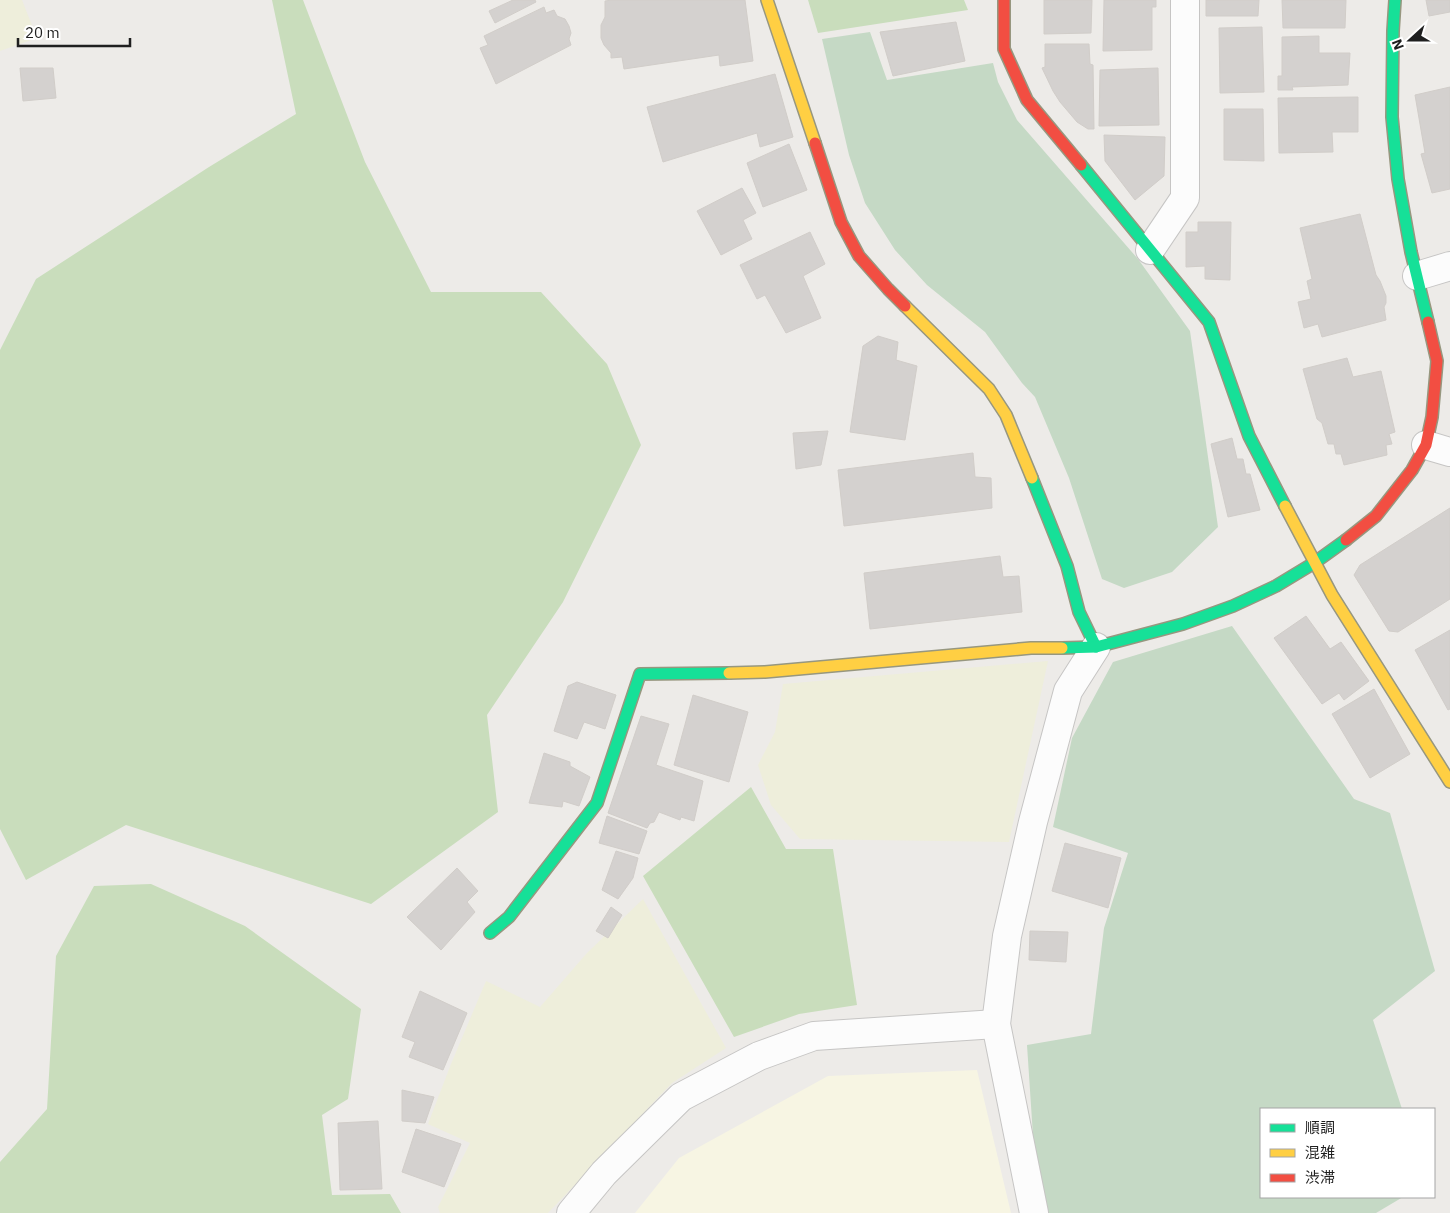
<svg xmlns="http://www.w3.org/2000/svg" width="1450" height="1213" font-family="'IBM Plex Sans','Noto Sans JP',sans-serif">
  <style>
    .education { fill: #f7f5e3 }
    .farmland { fill: #eeeedb }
    .forest { fill: #c9ddbc }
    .cemetery { fill: #c5d9c5 }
    .building { fill: #d4d1cf; stroke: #d1cdc9 }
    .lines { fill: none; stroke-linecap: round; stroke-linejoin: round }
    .street-casing { stroke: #c6c5c4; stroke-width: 30 }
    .fast-casing { stroke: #97977f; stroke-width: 14 }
    .slow-casing { stroke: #97977f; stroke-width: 14 }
    .jam-casing { stroke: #97977f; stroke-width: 14 }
    .street { stroke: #fcfcfc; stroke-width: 28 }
    .fast { stroke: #16e098; stroke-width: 11 }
    .slow { stroke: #ffcf43; stroke-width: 11 }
    .jam { stroke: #f24e42; stroke-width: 11 }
  </style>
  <rect width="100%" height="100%" fill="#edebe8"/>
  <polygon class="education" points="977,1070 1011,1213 635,1213 679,1158 828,1076"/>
  <g class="farmland">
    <polygon points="0,0 22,0 37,38 0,51"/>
    <polygon points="1048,661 1009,842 800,839 771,805 758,765 775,732 783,684"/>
    <polygon points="643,899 726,1048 672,1083 548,1213 440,1213 438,1207 470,1143 428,1124 451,1064 486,981 540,1007 587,953"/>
  </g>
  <g class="forest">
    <polygon points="272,0 303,0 365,162 431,292 541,292 607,364 641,445 563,602 487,715 498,812 371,904 126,825 26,880 0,829 0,350 36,279 209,167 296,114"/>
    <polygon points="808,0 964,0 968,10 818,33"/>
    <polygon points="751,787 786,849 833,849 857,1005 799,1014 734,1037 643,876"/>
    <polygon points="151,884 245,926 361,1009 348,1099 322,1115 332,1195 390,1194 401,1213 0,1213 0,1162 47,1109 56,956 94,886"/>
  </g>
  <g class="cemetery">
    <polygon points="870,32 887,80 993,63 998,82 1017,120 1138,259 1190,331 1218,527 1172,572 1124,588 1102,579 1069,478 1035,397 1022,383 985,332 927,285 895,250 865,203 849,155 822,39"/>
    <polygon points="1232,626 1354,799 1390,813 1435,971 1373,1020 1402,1109 1261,1109 1261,1197 1403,1197 1376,1213 1045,1213 1035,1166 1027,1045 1091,1034 1104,928 1128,853 1053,827 1072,738 1113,662"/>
  </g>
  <g class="building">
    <polygon points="513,0 535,0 536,2 495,23 489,11"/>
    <polygon points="612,0 745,0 753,61 720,66 719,55 624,69 622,57 611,58 611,53 604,45 601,38 601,25 605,17 605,1"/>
    <polygon points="1044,0 1092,0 1091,33 1044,34"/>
    <polygon points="1104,0 1156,0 1156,7 1152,7 1152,50 1103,51"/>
    <polygon points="1206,0 1259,0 1258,16 1206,16"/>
    <polygon points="1282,0 1346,0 1345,28 1283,28"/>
    <polygon points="1426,0 1450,0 1450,12 1429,16"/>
    <polygon points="544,7 546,13 554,10 557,16 565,19 569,26 571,33 569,39 571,45 496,84 480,48 488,45 484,36"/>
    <polygon points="956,22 965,61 893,76 880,32"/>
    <polygon points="1262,27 1264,92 1220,93 1219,28"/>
    <polygon points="1319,36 1319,53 1350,53 1348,85 1292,87 1293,90 1278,90 1278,76 1282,76 1282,37"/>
    <polygon points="1045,44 1089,44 1090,64 1093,65 1094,129 1088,129 1077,122 1060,102 1053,91 1042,68 1045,67"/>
    <polygon points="20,68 53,68 56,98 23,101"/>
    <polygon points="1158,68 1159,125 1099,126 1100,70"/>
    <polygon points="775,74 793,137 760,147 757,133 663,162 647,107"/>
    <polygon points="1450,87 1450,189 1432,193 1421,154 1425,153 1415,95"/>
    <polygon points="1358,97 1358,132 1332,132 1333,152 1279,153 1278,98"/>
    <polygon points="1224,109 1263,109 1264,161 1224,160"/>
    <polygon points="1104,135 1165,137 1164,176 1135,200 1105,161"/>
    <polygon points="789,144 807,190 763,207 747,163"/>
    <polygon points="742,188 756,213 743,220 752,239 721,255 697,211"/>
    <polygon points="1360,214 1376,275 1380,281 1386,296 1386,303 1384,307 1386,320 1322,337 1318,324 1304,328 1298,302 1311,299 1307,281 1312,279 1300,228"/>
    <polygon points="1198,222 1231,222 1230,280 1205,279 1205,266 1186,267 1186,232 1198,232"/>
    <polygon points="810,232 825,264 803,276 821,318 786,333 765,295 757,299 740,265"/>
    <polygon points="878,336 898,342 896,360 917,366 905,440 850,432 863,346"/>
    <polygon points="1347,358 1353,377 1381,371 1395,432 1389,434 1392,444 1386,445 1387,455 1344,465 1341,454 1336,454 1334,444 1328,444 1322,423 1317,419 1303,369"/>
    <polygon points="828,431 821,465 796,469 793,433"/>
    <polygon points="1232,438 1237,459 1243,459 1246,474 1250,474 1260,510 1228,517 1211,444"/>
    <polygon points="973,453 975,477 991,478 992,508 844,526 838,470"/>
    <polygon points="1450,508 1450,599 1398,632 1389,631 1354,575 1360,565"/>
    <polygon points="1000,556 1003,577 1019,576 1022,612 870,629 864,573"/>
    <polygon points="1306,616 1330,649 1341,642 1369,681 1344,700 1339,693 1322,704 1274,638"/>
    <polygon points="1450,630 1450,709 1448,710 1415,650"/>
    <polygon points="577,682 616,695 605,729 584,722 577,739 554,731 568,686"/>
    <polygon points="1374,689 1410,754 1370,778 1332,714"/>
    <polygon points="693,695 748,712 729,782 674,765"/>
    <polygon points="641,716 669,724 656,765 703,781 694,821 681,817 680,820 659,812 654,822 650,823 647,828 608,813"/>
    <polygon points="544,753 570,762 570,766 590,777 579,806 563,801 562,807 529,803"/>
    <polygon points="607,816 647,831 639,854 599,843"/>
    <polygon points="1065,843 1121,858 1108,908 1052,891"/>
    <polygon points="616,851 638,858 633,878 618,899 602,890"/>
    <polygon points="457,868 478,891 467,902 475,912 441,950 407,917"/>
    <polygon points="611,907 622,915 608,938 596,931"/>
    <polygon points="1030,931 1068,932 1066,962 1029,960"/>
    <polygon points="420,991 467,1013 443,1070 409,1057 415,1042 402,1037"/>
    <polygon points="402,1090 434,1097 425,1123 402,1121"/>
    <polygon points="378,1121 382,1189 340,1190 338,1123"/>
    <polygon points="416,1129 461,1144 444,1187 402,1172"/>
  </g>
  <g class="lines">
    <g class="street-casing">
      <g id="street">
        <polyline points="1150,250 1185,198 1185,0"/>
        <polyline points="1417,276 1450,266"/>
        <polyline points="1426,445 1450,452"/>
        <polyline points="571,1213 604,1173 681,1097 759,1056 814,1036 996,1024"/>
        <polyline points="1034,1213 996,1024 1007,936 1033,822 1068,691 1096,647"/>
      </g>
    </g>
    <g class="fast-casing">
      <g id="fast">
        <polyline points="1395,0 1393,31 1392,117 1398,179 1411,252 1428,322"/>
        <polyline points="1081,165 1209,322 1249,436 1285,506"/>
        <polyline points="1032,478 1067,566 1079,612 1096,647"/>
        <polyline points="1062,648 1096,647 1183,624 1233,606 1276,586 1314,563 1346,540"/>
        <polyline points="490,933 509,917 597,803 640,674 729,673"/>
      </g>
    </g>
    <g class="slow-casing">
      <g id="slow">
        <polyline points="767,0 815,143"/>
        <polyline points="905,306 989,389 1006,415 1032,478"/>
        <polyline points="1285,506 1332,595 1450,782"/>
        <polyline points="729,673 765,672 1031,648 1062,648"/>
      </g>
    </g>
    <g class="jam-casing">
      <g id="jam">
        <polyline points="1004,0 1004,49 1027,100 1081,165"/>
        <polyline points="815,143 841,222 859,256 888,289 905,306"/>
        <polyline points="1346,540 1376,516 1412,470 1426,445 1432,417 1437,361 1428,322"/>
      </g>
    </g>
    <use href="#street" class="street"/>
    <use href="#fast" class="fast"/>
    <use href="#slow" class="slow"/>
    <use href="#jam" class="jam"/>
  </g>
  <rect x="1260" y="1108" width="175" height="90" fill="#ffffff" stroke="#a5a5a5"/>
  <rect x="1270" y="1124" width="25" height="8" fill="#16e098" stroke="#a5a5a5"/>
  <text x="1305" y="1133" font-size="15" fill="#1f1f1f">順調</text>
  <rect x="1270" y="1149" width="25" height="8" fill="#ffcf43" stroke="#a5a5a5"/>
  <text x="1305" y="1158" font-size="15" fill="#1f1f1f">混雑</text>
  <rect x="1270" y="1174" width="25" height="8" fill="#f24e42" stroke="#a5a5a5"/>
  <text x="1305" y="1183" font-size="15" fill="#1f1f1f">渋滞</text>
  <g transform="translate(1410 40) rotate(249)" stroke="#ffffff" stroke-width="4" paint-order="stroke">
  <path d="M0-4L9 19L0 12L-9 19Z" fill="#1f1f1f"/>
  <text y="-8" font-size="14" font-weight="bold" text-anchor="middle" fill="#1f1f1f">N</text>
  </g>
  <path d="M18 38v8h112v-8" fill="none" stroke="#1f1f1f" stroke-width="2.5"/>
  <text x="25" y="38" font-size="15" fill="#1f1f1f" stroke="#ffffff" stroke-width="4" paint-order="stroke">20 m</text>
</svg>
